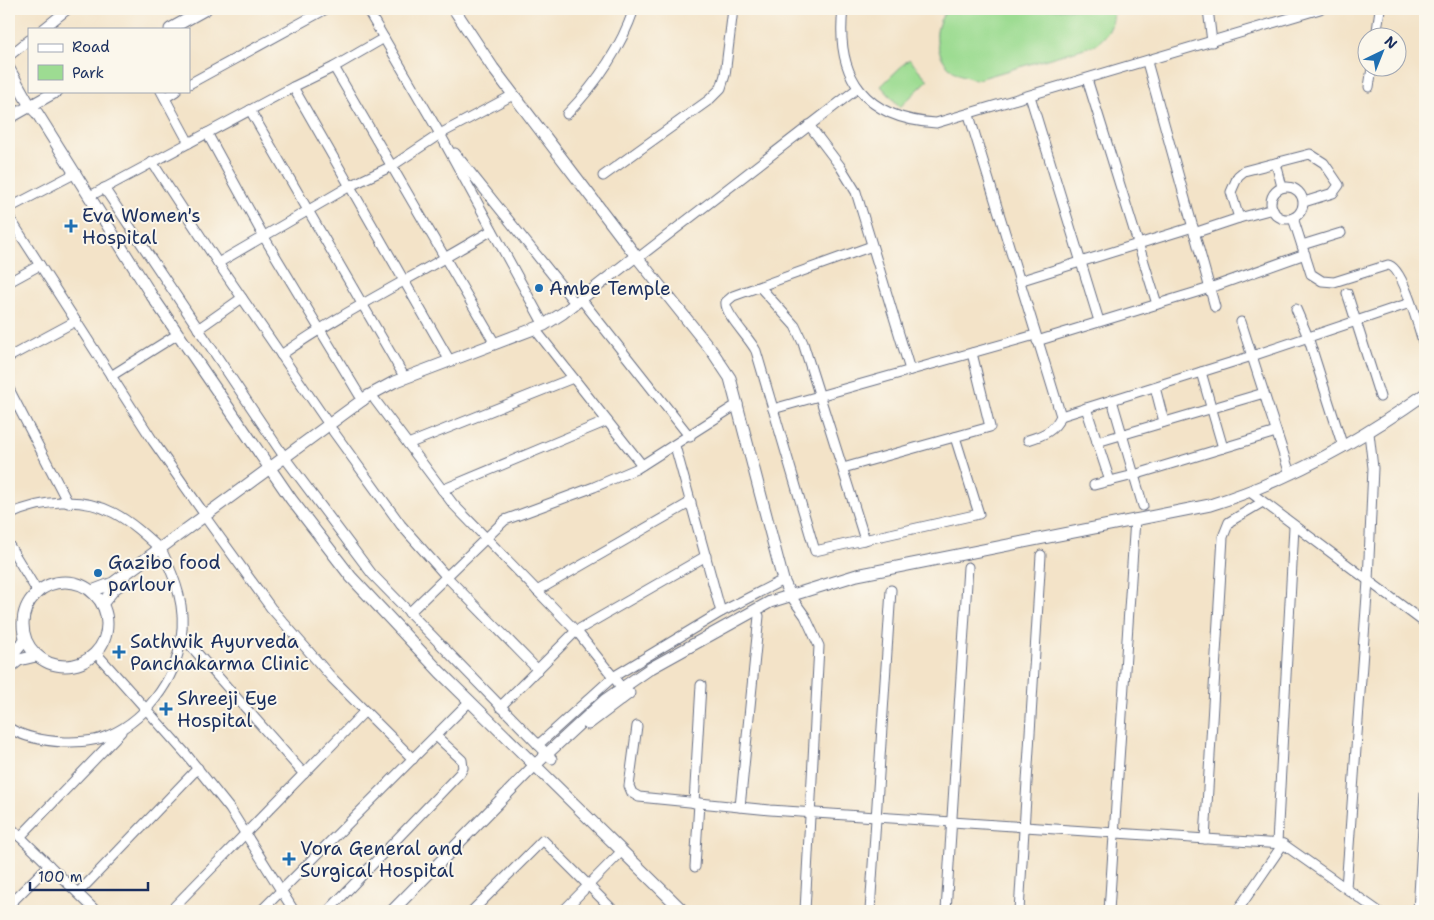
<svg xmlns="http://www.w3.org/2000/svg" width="1434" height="920" font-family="'Shantell Sans',sans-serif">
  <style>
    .green { fill: #9ddc92; stroke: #5c8678 }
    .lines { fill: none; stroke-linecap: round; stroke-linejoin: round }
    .minor-casing { stroke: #676e83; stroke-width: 11 }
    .tertiary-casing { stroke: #676e83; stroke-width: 13 }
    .minor { stroke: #fff; stroke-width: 9 }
    .tertiary { stroke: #fff; stroke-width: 11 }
    .poi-dot { fill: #1f6fb2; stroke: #fbf7ec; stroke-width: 2 }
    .labels { text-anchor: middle; stroke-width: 4; stroke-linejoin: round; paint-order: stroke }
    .poi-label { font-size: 19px; fill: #1b2f5e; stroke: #fbf7ec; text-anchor: start }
  </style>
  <rect width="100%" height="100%" fill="#fbf7ec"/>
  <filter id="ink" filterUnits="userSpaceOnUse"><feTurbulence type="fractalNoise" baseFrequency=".02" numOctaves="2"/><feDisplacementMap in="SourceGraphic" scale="10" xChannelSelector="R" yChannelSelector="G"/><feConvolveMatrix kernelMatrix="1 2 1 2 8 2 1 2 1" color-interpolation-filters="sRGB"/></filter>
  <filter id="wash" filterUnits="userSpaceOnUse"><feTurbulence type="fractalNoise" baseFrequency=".0096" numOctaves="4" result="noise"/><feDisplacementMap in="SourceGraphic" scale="20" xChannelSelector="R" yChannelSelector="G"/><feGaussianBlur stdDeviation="1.12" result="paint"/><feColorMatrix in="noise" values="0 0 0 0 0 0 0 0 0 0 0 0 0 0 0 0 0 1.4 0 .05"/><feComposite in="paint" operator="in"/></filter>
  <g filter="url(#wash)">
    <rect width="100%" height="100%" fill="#f3e3c8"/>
    <g class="green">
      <path d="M949,9H1114C1114,25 1108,36 1095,45L975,80C969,77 962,76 956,73C935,59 929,26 949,9Z"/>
      <polygon points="909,59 928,80 900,107 881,86"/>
    </g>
  </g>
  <g filter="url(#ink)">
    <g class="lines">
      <g class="minor-casing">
        <g id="minor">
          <polyline points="367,9 440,134 544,325"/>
          <path d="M843,9C835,77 865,119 936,123L1320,9"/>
          <polyline points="1208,9 1212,42"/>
          <polyline points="43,29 68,9"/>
          <polyline points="1376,38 1380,9"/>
          <polyline points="9,56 29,40"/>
          <polyline points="1147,62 1215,307"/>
          <polyline points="334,67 494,342"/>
          <polyline points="1087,79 1157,304"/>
          <polyline points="189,84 326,9"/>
          <polyline points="293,87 450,361"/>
          <polyline points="1369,87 1372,68"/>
          <polyline points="161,91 189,143"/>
          <polyline points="1030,96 1099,321"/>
          <polyline points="165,98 176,91"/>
          <polyline points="250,110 405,378"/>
          <path d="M567,114C597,83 620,50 634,9"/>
          <path d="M969,115L1061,416C1054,431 1044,435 1028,440"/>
          <polyline points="809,125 840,166 856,192 910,370"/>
          <polyline points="207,133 264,237 363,401"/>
          <polyline points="455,153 575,303"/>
          <polyline points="152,162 218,263 330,426"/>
          <polyline points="1276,163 1282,187"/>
          <polyline points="603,176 709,100 721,88 725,75 733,9"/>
          <circle cx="1287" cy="203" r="16"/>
          <polyline points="104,188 285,458 372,574 552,759"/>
          <polyline points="90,196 293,87 334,67 384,38"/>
          <polyline points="9,208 76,173"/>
          <polyline points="1273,209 1239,218 1231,192 1238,176 1244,171 1310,154 1324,163 1339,185 1333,193 1304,202"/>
          <polyline points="9,217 153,441 205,515"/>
          <path d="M1293,218L1311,274L1322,281L1334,282L1388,265C1403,266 1420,333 1425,348"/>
          <polyline points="1194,233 1239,218"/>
          <polyline points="1302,245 1341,233"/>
          <path d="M872,246L733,296L726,302C724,314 750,338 756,351L815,551L979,514L955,437"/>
          <polyline points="638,258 858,88"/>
          <polyline points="218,263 350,186 392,166 440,134 513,95"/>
          <polyline points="1019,281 1193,227"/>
          <polyline points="9,282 40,265"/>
          <polyline points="760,287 795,326 803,343 865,540"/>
          <polyline points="1347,293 1380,397"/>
          <polyline points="585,304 690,437"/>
          <polyline points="1296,309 1308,337 1343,447"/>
          <polyline points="1241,322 1290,474"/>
          <polyline points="198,329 242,298"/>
          <polyline points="538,333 642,465"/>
          <polyline points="1037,341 1210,288 1305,254"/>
          <path d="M281,355C348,308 423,273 492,230"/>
          <polyline points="9,357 76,321"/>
          <polyline points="1201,372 1223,448"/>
          <polyline points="111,376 178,334"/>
          <polyline points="1155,387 1164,422"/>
          <polyline points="9,389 68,503"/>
          <polyline points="375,400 453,504 579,634 622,688"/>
          <polyline points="1112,400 1143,506"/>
          <polyline points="1086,408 1110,481"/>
          <polyline points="773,409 1035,335"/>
          <polyline points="1061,416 1252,356 1410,303"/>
          <polyline points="333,431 401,525 446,576 538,670"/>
          <polyline points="1097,442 1264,393"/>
          <polyline points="408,444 573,378"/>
          <polyline points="675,446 721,612"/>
          <polyline points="843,468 990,427 972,353"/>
          <polyline points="1094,485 1134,475 1276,432"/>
          <polyline points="442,490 607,421"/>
          <polyline points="1250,492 1425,623"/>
          <path d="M9,515C39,500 83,496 114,513C131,522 145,535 159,548"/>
          <polyline points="208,521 271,608 332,678 413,759"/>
          <polyline points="9,545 37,591"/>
          <polyline points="537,591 691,502"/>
          <polyline points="790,595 805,616 819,646 805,911"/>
          <polyline points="409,613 505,520 594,487 636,469 738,404"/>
          <polyline points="182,636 304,774"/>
          <polyline points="96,653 186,754 230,809 294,911"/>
          <polyline points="500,707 576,631 706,556"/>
          <polyline points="637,726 629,786 632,793 639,797 770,810 1283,844 1378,911"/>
          <path d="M9,728C25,738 45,741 64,742C76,742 90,742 102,738C143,724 176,681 181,638C186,607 176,581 163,553"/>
          <polyline points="538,745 613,677 721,612 783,580"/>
          <polyline points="694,803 701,685"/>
          <polyline points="740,807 759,616"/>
          <polyline points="9,826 96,911"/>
          <polyline points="20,837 121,732"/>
          <polyline points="1205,839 1223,537 1229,522 1261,503"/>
          <polyline points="1277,843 1294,527"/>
          <polyline points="695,867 699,803"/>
          <polyline points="1346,888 1368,581 1373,468 1369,433"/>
          <polyline points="78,893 198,768"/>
          <polyline points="9,905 49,865"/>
          <polyline points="170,911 365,711"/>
          <polyline points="261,911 470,701"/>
          <polyline points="328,911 460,773 463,768 462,760 436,736"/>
          <polyline points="472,911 543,840 614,911"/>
          <polyline points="563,911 622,851"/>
          <polyline points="870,911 891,590"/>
          <polyline points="946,911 968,567"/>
          <polyline points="1019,911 1041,555"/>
          <polyline points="1109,911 1135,519"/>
          <polyline points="1237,911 1283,844"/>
          <polyline points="1418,911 1425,793"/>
        </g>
      </g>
      <g class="tertiary-casing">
        <g id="tertiary">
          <polyline points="454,9 493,68 636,256 712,351 730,378 783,580 790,595"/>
          <polyline points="170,29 206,9"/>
          <polyline points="9,69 30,106 37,113 150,293 291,499 351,577 440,672 683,911"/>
          <polyline points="9,118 57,91"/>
          <circle cx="65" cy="624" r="42"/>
          <polyline points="92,591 113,583 368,396 394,382 544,325 563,313 636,256"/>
          <polyline points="102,604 114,589 124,582"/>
          <polyline points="9,659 25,640"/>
          <polyline points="9,668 19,660 36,656"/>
          <polyline points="588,724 629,693"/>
          <path d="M392,911L535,765L605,700L651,668L770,602L857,575L1210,505C1288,481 1359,441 1425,394"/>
        </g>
      </g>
      <use href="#minor" class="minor"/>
      <use href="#tertiary" class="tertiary"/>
    </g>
  </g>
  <g class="poi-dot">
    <path d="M68.5 218.5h5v5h5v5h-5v5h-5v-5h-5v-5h5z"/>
    <circle cx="539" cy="288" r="5"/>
    <circle cx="98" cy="573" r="5"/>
    <path d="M116.5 644.5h5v5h5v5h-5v5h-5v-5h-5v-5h5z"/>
    <path d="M163.5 701.5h5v5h5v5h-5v5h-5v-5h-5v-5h5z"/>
    <path d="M286.5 851.5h5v5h5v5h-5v5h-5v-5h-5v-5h5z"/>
  </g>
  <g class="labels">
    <g class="poi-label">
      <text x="82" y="222">Eva Women's<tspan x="82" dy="22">Hospital</tspan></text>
      <text x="549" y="295">Ambe Temple</text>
      <text x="108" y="569">Gazibo food<tspan x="108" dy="22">parlour</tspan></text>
      <text x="130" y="648">Sathwik Ayurveda<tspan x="130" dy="22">Panchakarma Clinic</tspan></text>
      <text x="177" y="705">Shreeji Eye<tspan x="177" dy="22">Hospital</tspan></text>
      <text x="300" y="855">Vora General and<tspan x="300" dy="22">Surgical Hospital</tspan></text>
    </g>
  </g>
  <rect width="1434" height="920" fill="none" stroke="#fbf7ec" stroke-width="30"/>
  <rect x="28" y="28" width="162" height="65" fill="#fbf7ec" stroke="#a1a7b3"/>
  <rect x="38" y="44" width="25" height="8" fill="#ffffff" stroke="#a1a7b3"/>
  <text x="72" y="52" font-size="15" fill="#1b2f5e">Road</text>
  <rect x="38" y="65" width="25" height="15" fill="#9ddc92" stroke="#a1a7b3"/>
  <text x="72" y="78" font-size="15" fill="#1b2f5e">Park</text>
  <g transform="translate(1382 52) rotate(43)"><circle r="24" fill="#fbf7ec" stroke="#a1a7b3"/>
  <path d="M0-4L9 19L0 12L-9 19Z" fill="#1f6fb2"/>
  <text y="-8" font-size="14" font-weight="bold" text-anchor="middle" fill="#1b2f5e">N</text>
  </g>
  <path d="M30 882v8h118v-8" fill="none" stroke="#1b2f5e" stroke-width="2.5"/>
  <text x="38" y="882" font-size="15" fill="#1b2f5e" stroke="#fbf7ec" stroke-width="4" paint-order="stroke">100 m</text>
</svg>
